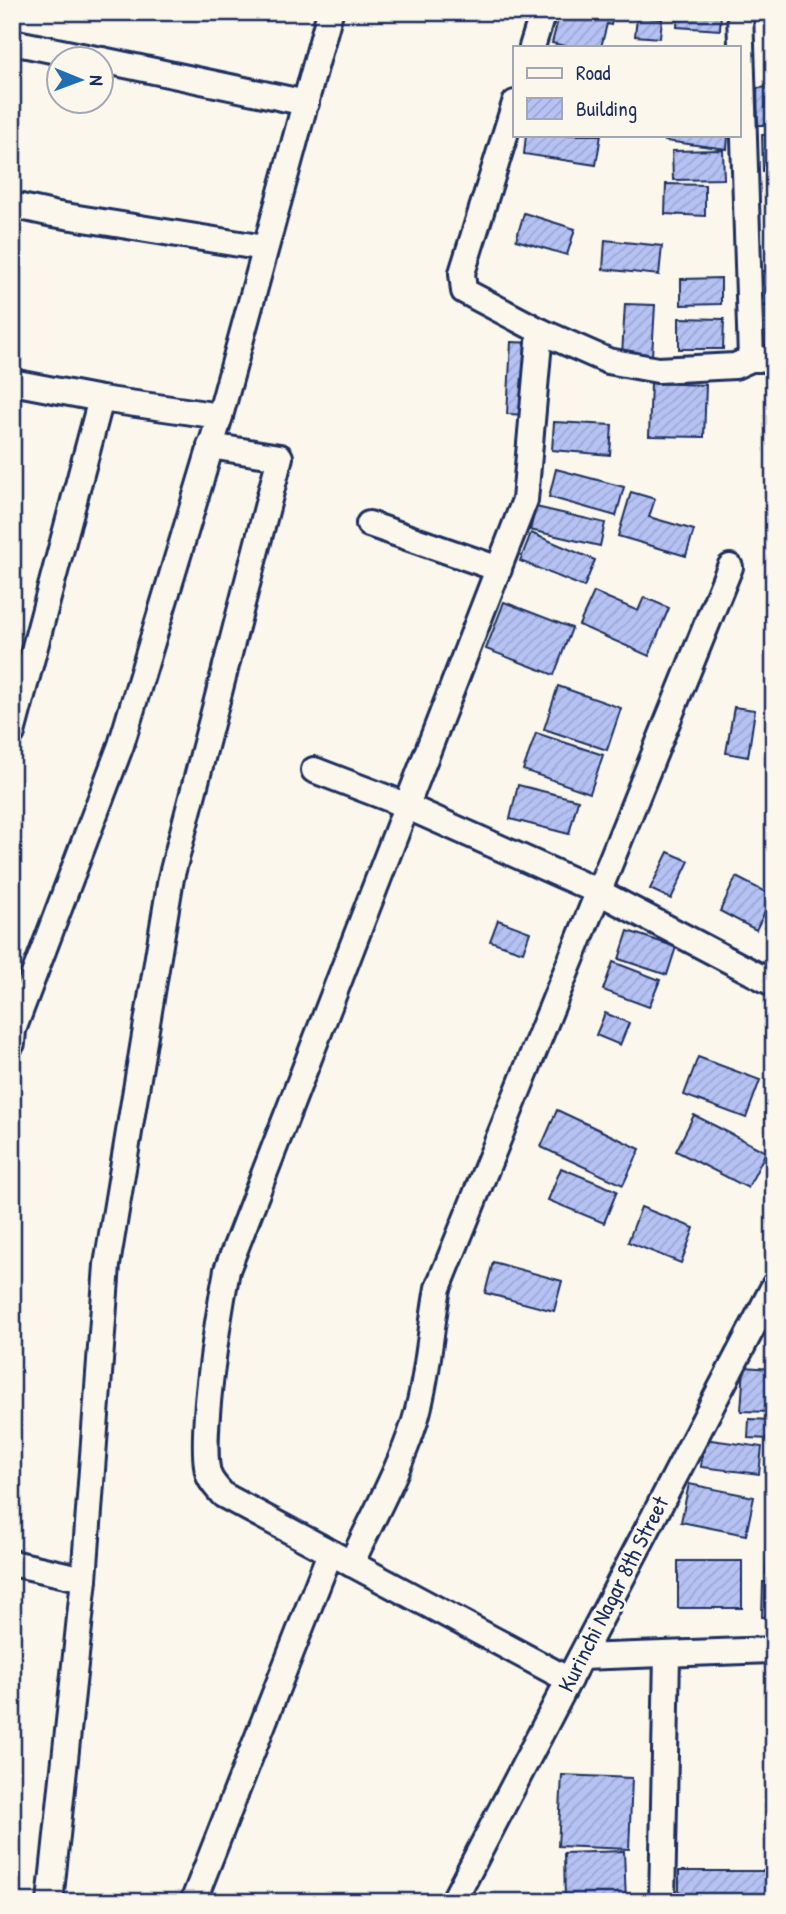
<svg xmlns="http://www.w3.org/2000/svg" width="786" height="1914" font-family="'Patrick Hand',sans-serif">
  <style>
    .building { fill: url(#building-hatch); stroke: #1b2f5e; stroke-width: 2 }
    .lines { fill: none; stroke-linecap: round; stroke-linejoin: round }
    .minor-casing { stroke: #1b2f5e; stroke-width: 30 }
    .minor { stroke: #fbf7ec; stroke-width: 24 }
    .labels { text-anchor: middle; stroke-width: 5; stroke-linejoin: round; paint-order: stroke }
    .street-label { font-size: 23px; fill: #1b2f5e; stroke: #fbf7ec }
  </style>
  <defs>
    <pattern id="building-hatch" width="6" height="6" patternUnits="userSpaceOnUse" patternTransform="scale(1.75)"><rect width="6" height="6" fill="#b5c2f3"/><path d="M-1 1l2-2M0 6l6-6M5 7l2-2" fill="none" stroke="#9ba7d3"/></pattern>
  </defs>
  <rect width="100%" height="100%" fill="#fbf7ec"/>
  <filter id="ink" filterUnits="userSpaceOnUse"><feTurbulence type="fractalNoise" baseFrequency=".0143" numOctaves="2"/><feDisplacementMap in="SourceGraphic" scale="14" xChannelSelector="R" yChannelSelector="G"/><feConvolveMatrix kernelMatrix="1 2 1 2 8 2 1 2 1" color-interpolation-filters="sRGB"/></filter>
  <g filter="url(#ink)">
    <g class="building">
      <polygon points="560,12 615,12 611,25 607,24 601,47 569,47 552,43"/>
      <polygon points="678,12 721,12 720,30 677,27"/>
      <polygon points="637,17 662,19 660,38 635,36"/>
      <polygon points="774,87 774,125 758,125 757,88"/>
      <polygon points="526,135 601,135 596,165 524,154"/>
      <polygon points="666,135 728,135 727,149 665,141"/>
      <polygon points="762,135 774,135 774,170 763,171"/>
      <polygon points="723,150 724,179 673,180 672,151"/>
      <polygon points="666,184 705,185 705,216 665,214"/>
      <polygon points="524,213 575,229 567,255 516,240"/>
      <polygon points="605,240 662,246 659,275 603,269"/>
      <rect x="763" y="271" width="11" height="35"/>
      <polygon points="721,278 721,304 681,305 681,279"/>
      <polygon points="625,304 655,305 652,356 622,355"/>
      <polygon points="679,318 724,319 723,349 679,349"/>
      <polygon points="511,342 535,343 530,415 507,414"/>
      <polygon points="651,383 706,385 704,437 649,436"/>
      <polygon points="554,422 612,425 610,455 552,450"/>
      <polygon points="556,469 624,487 616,516 549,497"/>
      <polygon points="631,492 655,499 649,517 694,530 686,556 618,536"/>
      <polygon points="536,507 605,523 600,546 530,530"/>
      <polygon points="531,533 595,560 584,587 520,561"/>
      <polygon points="594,592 638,611 644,597 669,608 649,656 579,625"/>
      <polygon points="504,602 572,628 554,675 486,649"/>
      <polygon points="558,686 621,708 607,750 544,729"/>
      <polygon points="734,707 755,710 748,757 726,753"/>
      <polygon points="536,733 603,755 590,793 523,770"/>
      <polygon points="518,785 578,800 569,834 510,819"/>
      <polygon points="668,852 689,861 671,899 650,889"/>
      <polygon points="736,877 773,896 756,930 720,911"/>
      <polygon points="498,920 530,932 523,952 490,941"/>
      <polygon points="628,931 676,947 667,975 619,959"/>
      <polygon points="613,962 660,980 649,1007 603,990"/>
      <polygon points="605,1013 629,1023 620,1045 596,1035"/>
      <polygon points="698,1057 760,1080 746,1118 684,1095"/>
      <polygon points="557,1110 640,1149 623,1185 541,1147"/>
      <polygon points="694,1115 766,1152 748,1188 676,1151"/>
      <polygon points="561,1168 617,1191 604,1223 548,1200"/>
      <polygon points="641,1207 694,1228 681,1263 628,1242"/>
      <polygon points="493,1262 562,1281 554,1311 485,1293"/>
      <polygon points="744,1367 772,1369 770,1412 741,1411"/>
      <polygon points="749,1419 774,1420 774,1439 748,1438"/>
      <polygon points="704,1439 762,1447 759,1474 701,1467"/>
      <polygon points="768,1477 774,1477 774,1517 770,1517"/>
      <polygon points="689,1484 754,1497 746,1535 681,1522"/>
      <polygon points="768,1527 774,1527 774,1575 766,1574"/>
      <rect x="678" y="1561" width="64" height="47"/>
      <polygon points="763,1582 774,1583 774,1617 762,1617"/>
      <polygon points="562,1775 632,1778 629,1849 558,1846"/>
      <polygon points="624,1851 626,1902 565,1902 564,1853"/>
      <rect x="679" y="1871" width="95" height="31"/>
    </g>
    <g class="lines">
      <g class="minor-casing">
        <g id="minor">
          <polyline points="740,12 751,359"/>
          <polyline points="12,42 101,60"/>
          <polyline points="532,47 543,12"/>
          <polyline points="102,60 306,103"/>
          <polyline points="515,103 462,273 464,291 540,331 608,361 658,370 735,366 751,359 774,359"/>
          <polyline points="12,205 53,214 264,248"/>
          <path d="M540,331L525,500L227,1270C220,1307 196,1450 210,1478C213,1484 219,1490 223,1495L569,1680"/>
          <polyline points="12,382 101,399 220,416"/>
          <polyline points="369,524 499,569"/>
          <polyline points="12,733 101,399"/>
          <polyline points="314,770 390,799 599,892 774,984"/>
          <polyline points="12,1043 13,1030 121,745 220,416 330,12"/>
          <polyline points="12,1563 84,1579"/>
          <path d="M351,1564C373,1517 399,1471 415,1421C428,1377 430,1332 438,1288L730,567"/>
          <polyline points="581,1657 774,1650"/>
          <polyline points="50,1902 84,1579 107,1265 171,878 280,457 210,446"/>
          <polyline points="193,1902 330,1553"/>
          <polyline points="453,1902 774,1286"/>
          <polyline points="662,1902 667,1655"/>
        </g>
      </g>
      <use href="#minor" class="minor"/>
    </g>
  </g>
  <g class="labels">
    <g class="street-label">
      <text transform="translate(613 1594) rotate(-63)" y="8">Kurinchi Nagar 8th Street</text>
    </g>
  </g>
  <rect width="786" height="1914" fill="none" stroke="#fbf7ec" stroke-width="42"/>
  <rect x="21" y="21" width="744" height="1872" fill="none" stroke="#1b2f5e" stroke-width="2.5" filter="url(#ink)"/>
  <rect x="513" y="46" width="228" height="91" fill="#fbf7ec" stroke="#a1a7b3" stroke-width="2"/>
  <rect x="527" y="68" width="35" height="10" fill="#fbf7ec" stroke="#a1a7b3" stroke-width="2"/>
  <text x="576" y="80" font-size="21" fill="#1b2f5e">Road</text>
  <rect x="527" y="98" width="35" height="21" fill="url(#building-hatch)" stroke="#a1a7b3" stroke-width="2"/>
  <text x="576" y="116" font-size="21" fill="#1b2f5e">Building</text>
  <g transform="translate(80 80) rotate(91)"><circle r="33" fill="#fbf7ec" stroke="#a1a7b3" stroke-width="2"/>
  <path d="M0-5L12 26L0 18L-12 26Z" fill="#1f6fb2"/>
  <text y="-10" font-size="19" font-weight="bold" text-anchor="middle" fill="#1b2f5e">N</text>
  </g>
</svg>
